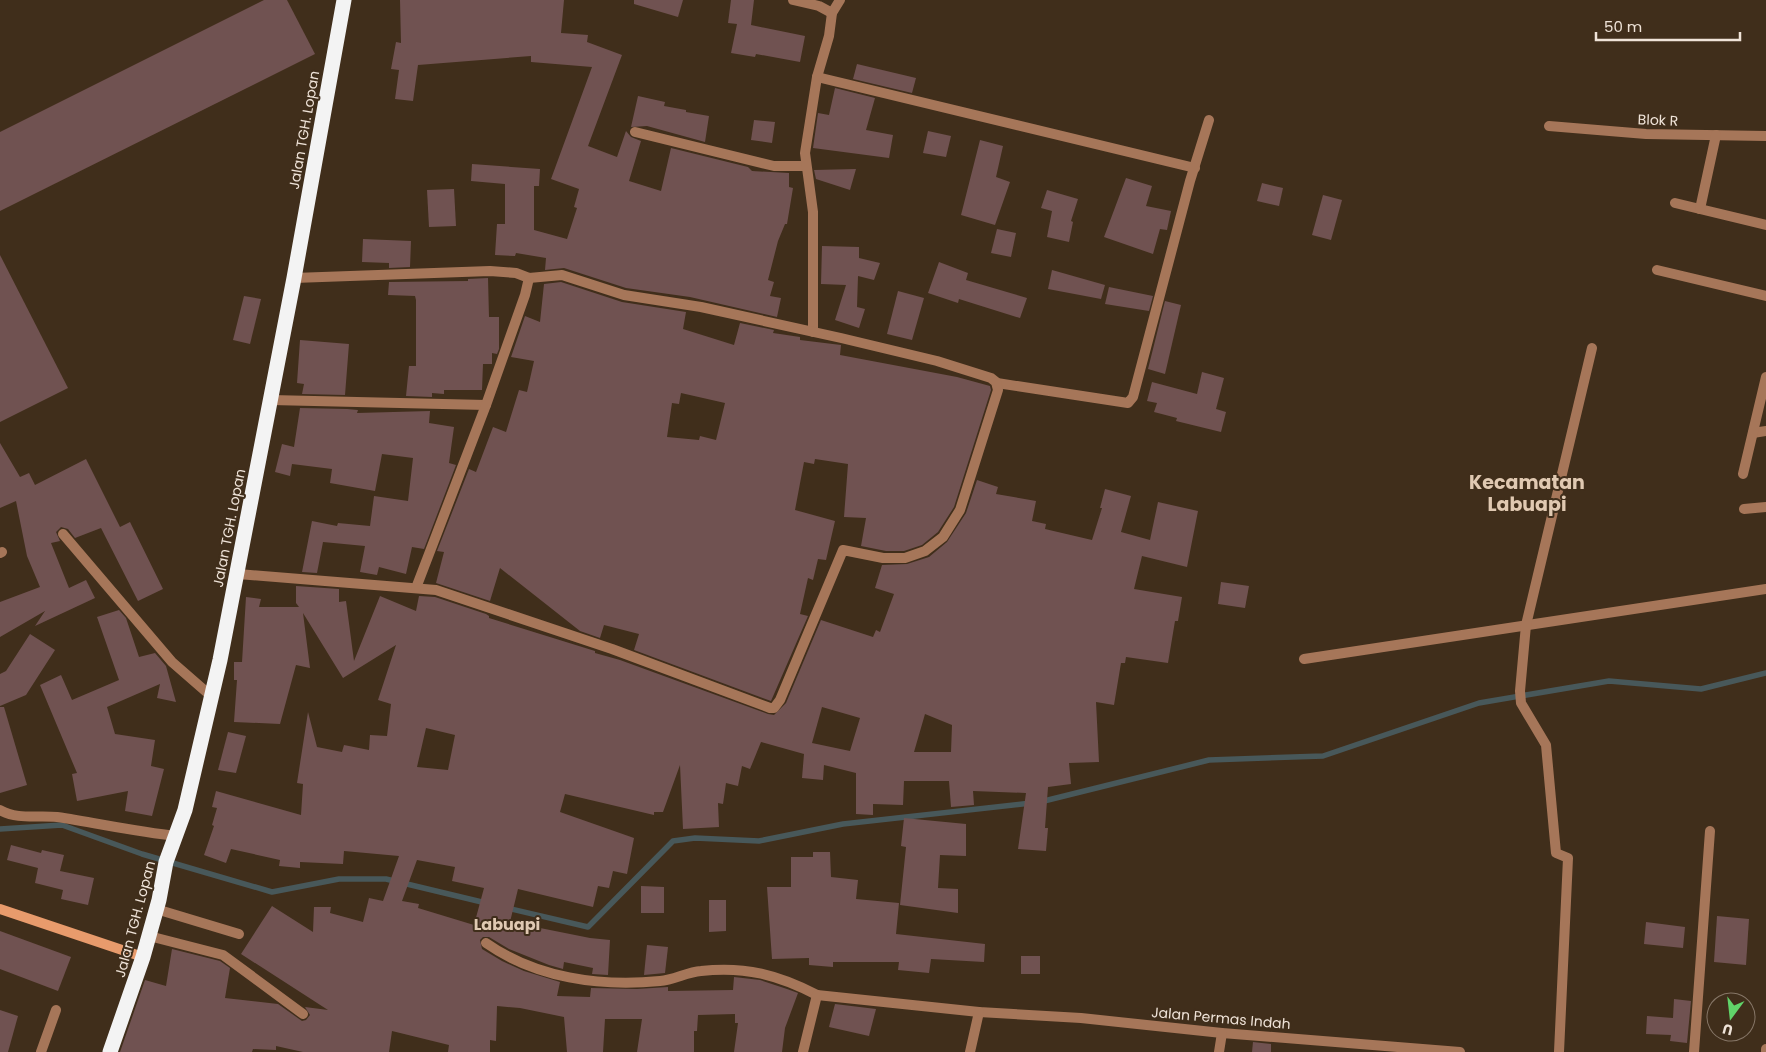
<svg xmlns="http://www.w3.org/2000/svg" width="1766" height="1052" font-family="Poppins,sans-serif">
  <style>
    .lines { fill: none; stroke-linecap: round; stroke-linejoin: round }
    .stream { stroke: #48585a; stroke-width: 5.5 }
    .building { fill: #705251; fill-rule: evenodd }
    .lane { stroke: #a67659; stroke-width: 10 }
    .street { stroke: #a67659; stroke-width: 10 }
    .secondary { stroke: #e89b6c; stroke-width: 10 }
    .highway { stroke: #f3f3f3; stroke-width: 15 }
    .labels { text-anchor: middle; stroke-width: 4; stroke-linejoin: round; paint-order: stroke }
    .street-label { font-size: 14px; fill: #efe3d8; stroke: #402e1b }
    .quarter-label { font-size: 16px; font-weight: bold; fill: #e0c9b2; stroke: #402e1b }
    .district-label { font-size: 19px; font-weight: bold; fill: #e0c9b2; stroke: #402e1b }
  </style>
  <rect width="100%" height="100%" fill="#402e1b"/>
  <g class="lines">
    <g class="stream">
      <polyline points="1040,802 1209,760 1323,756 1479,703 1609,681 1701,689 1766,673"/>
      <polyline points="0,829 62,825 142,854 272,892 339,879 386,879 486,903"/>
      <polyline points="507,908 588,927 673,841 695,838 759,841 843,824 1031,803"/>
    </g>
  </g>
  <g class="building">
    <polygon points="264,0 287,0 315,54 0,211 0,132"/>
    <polygon points="400,0 564,0 561,33 588,35 587,42 622,55 588,146 617,157 626,131 631,137 641,141 629,181 661,191 671,148 748,167 752,171 789,173 789,187 793,188 787,224 785,224 778,241 768,280 774,282 770,296 781,298 777,317 690,297 626,288 564,268 545,270 546,258 516,253 515,256 495,255 497,224 505,224 505,184 471,181 472,164 540,169 539,186 534,186 534,230 567,239 577,208 574,207 579,189 551,179 592,67 531,62 531,56 418,65 413,101 395,99 399,70 391,69 396,42 401,43"/>
    <polygon points="634,0 683,0 678,17 634,4"/>
    <polygon points="731,0 754,0 751,25 805,36 800,62 756,54 755,57 731,53 737,24 728,23"/>
    <polygon points="857,64 916,78 912,93 853,79"/>
    <polygon points="835,88 875,98 866,130 893,135 889,158 813,148 818,113 829,115"/>
    <polygon points="638,96 665,102 664,106 686,110 686,112 709,116 705,142 647,126 631,127"/>
    <polygon points="754,120 775,122 772,143 751,140"/>
    <polygon points="928,131 951,136 946,157 923,153"/>
    <polygon points="980,140 1003,146 996,177 1010,182 995,225 961,215"/>
    <polygon points="856,169 850,190 816,179 814,170"/>
    <polygon points="1126,178 1152,186 1146,206 1171,211 1167,230 1160,229 1153,254 1104,237"/>
    <polygon points="1262,183 1283,188 1279,206 1257,201"/>
    <polygon points="454,189 456,226 429,227 427,190"/>
    <polygon points="1047,190 1078,199 1071,221 1073,222 1069,242 1047,237 1052,211 1041,208"/>
    <polygon points="1323,195 1342,200 1331,240 1312,235"/>
    <polygon points="997,229 1016,233 1011,257 991,253"/>
    <polygon points="363,239 411,241 410,267 389,268 389,263 362,262"/>
    <polygon points="822,246 859,247 859,258 880,263 874,280 858,276 857,307 865,309 859,328 835,320 846,285 821,284"/>
    <polygon points="0,255 68,388 0,422"/>
    <polygon points="939,262 968,273 966,280 1027,298 1020,318 959,299 958,303 928,293"/>
    <polygon points="1052,270 1105,285 1101,299 1048,289"/>
    <polygon points="488,278 489,317 499,317 499,349 497,354 492,353 492,364 483,364 482,390 444,390 444,394 432,393 432,397 406,396 409,366 416,366 416,300 415,296 388,295 389,282 468,281 468,279"/>
    <path d="M561,282L622,302L686,312L683,329L734,345L740,323L774,330L773,333L800,337V340L841,345L840,355L957,377L990,386L991,390L954,507L938,532L922,545L904,551H886L861,546L866,518L844,517L848,464L815,459L814,464L804,462L795,510L835,521L826,560L818,559L813,580L808,578L800,614L808,616L771,701L634,650L639,634L604,625L600,638L580,631L500,568L490,601L436,583L444,552L437,551L469,469L476,472L493,427L506,432L519,390L527,392L534,361L511,357L525,316L540,322L544,284ZM681,393L725,403L716,440L700,436L699,440L667,437L672,403L679,404Z"/>
    <polygon points="1109,287 1153,296 1149,311 1105,304"/>
    <polygon points="898,291 924,298 912,340 887,334"/>
    <polygon points="244,296 261,299 250,344 233,340"/>
    <polygon points="1165,301 1181,305 1165,374 1148,369"/>
    <polygon points="300,340 349,344 345,395 302,394 304,384 297,383"/>
    <polygon points="1202,372 1224,378 1216,409 1226,412 1221,432 1176,421 1177,418 1154,412 1157,403 1147,401 1152,382 1197,394"/>
    <polygon points="300,408 347,409 358,410 357,413 430,411 429,423 454,427 449,463 456,465 424,549 412,547 406,574 379,567 377,575 360,572 365,546 323,542 317,573 302,572 312,521 337,526 338,523 370,526 374,496 408,501 413,458 382,454 375,491 330,483 332,469 292,464 290,476 275,472 282,444 294,447"/>
    <polygon points="0,443 20,477 29,473 35,485 86,459 120,527 130,522 163,589 138,601 101,528 75,538 68,529 61,527 56,532 60,541 51,543 69,588 86,580 95,598 35,626 45,611 0,637 0,602 40,587 27,556 16,501 0,508"/>
    <path d="M977,480L998,487L996,494L1036,501L1032,521L1046,524L1045,529L1092,540L1102,508H1100L1105,489L1131,496L1121,532L1150,540L1158,502L1198,511L1187,567L1142,556L1134,589L1182,597L1178,621H1175L1168,663L1126,657L1125,663H1121L1114,705L1096,702L1099,762L1069,763L1071,784L1048,787L1045,828H1048L1046,851L1018,849L1026,793L973,791L974,805L951,807L949,781H904L903,805L873,804V815L856,814V773L824,765L823,780L802,778L804,754L761,742L750,769L742,766L738,786L726,783L723,804L718,803L719,827L683,829L680,765L663,812H654V815L565,794L560,812L634,838L627,874L613,871L609,888L598,886L593,907L518,889L510,922L590,938L610,940L608,975L592,974L593,968L564,962L563,969L549,965L509,949L489,937H483L480,940L482,949L502,961L524,971L560,982L557,996L590,997L591,988L637,989L668,987V991L733,990L734,977L760,980L787,989L798,993L785,1028L782,1052H734L738,1023H735V1014L698,1015L697,1031H694V1052H637L642,1019H605L603,1052H567L564,1017L520,1008L497,1006L496,1041L490,1040V1052H448L449,1045L392,1031L389,1052H303L276,1046V1050L253,1049L252,1052H120L145,980L166,986L172,949L220,961L230,968L225,998L278,1004L302,1021L306,1020L310,1015L305,1007L328,1010L241,954L272,906L313,932L314,907H331L330,913L363,922L369,898L383,901L399,856L344,851L343,864L300,862V868L279,866L280,860L231,849L226,863L204,855L214,826L212,825L217,808L212,807L216,791L301,815L303,784L297,783L308,712L317,747L342,752L344,745L369,750L370,735L387,736L391,704L378,700L396,645L343,678L303,613L310,668L296,665L280,724L234,722L237,680H234V662H242L246,597L261,599L259,607H299L296,603V586L339,589V602L346,601L354,661L380,596L416,611L419,596L435,597L486,614L489,616V618L595,651V653L620,660L768,714L774,715L786,703L821,620L873,637L876,630L880,632L894,594L875,588L882,565L907,564L929,557L947,542L966,513ZM822,707L860,718L850,751L812,743ZM925,714L952,725L951,752H914ZM426,728L455,735L448,770L417,767ZM417,860L455,867L452,881L484,888L474,925L418,908L419,904L402,901Z"/>
    <polygon points="1221,582 1249,586 1245,608 1218,604"/>
    <polygon points="119,610 126,618 139,657 155,653 166,666 176,702 157,698 160,684 107,707 115,734 155,740 151,766 164,769 152,816 125,811 128,791 77,801 72,774 77,773 40,685 61,675 72,700 119,680 97,617"/>
    <polygon points="30,634 55,650 26,695 0,706 0,674 6,671"/>
    <polygon points="0,707 4,707 27,785 0,793"/>
    <polygon points="228,732 246,736 236,773 218,770"/>
    <polygon points="904,818 966,824 966,856 940,855 938,888 958,889 958,913 900,905 906,847 901,846"/>
    <polygon points="11,845 41,853 42,850 64,855 60,871 94,878 88,905 61,899 63,890 35,883 38,868 7,860"/>
    <polygon points="813,852 830,852 831,877 858,880 856,899 899,903 896,934 985,944 984,962 931,959 929,973 898,970 899,962 833,962 833,967 809,965 809,958 772,959 767,887 791,887 791,857 813,857"/>
    <polygon points="641,886 664,887 664,913 641,913"/>
    <polygon points="709,900 726,900 726,931 709,932"/>
    <polygon points="1717,916 1749,919 1746,965 1714,962"/>
    <polygon points="1646,922 1685,927 1683,948 1644,944"/>
    <polygon points="0,931 71,957 58,991 0,969"/>
    <polygon points="647,945 668,947 665,973 644,975"/>
    <rect x="1021" y="956" width="19" height="18"/>
    <polygon points="1674,999 1691,1001 1687,1043 1670,1041 1671,1035 1646,1034 1647,1016 1673,1018"/>
    <polygon points="835,1004 876,1009 869,1036 829,1027"/>
    <polygon points="0,1010 18,1016 8,1052 0,1052"/>
    <polygon points="1253,1042 1271,1044 1271,1052 1252,1052"/>
  </g>
  <g class="lines">
    <g class="lane">
      <polyline points="63,534 172,662 211,696"/>
      <polyline points="156,909 239,934"/>
      <polyline points="41,1052 56,1010"/>
    </g>
    <g class="street">
      <polyline points="793,0 819,6 832,13"/>
      <polyline points="817,77 1195,168"/>
      <polyline points="1549,126 1646,134 1766,136"/>
      <polyline points="635,132 774,166 806,166"/>
      <polyline points="1675,203 1766,225"/>
      <polyline points="1700,209 1716,135"/>
      <polyline points="1657,270 1766,296"/>
      <polyline points="813,332 813,212 805,153 817,77 829,36 832,13 840,0"/>
      <polyline points="997,383 1128,403 1133,397 1190,181 1209,120"/>
      <polyline points="271,400 486,405"/>
      <polyline points="1753,433 1766,431"/>
      <polyline points="1743,474 1766,377"/>
      <polyline points="1744,509 1766,507"/>
      <polyline points="0,553 2,552"/>
      <polyline points="238,574 436,590 612,649 770,708 774,708 780,700 843,550 883,558 905,558 925,551 943,537 960,510 998,390 996,382 991,378 937,361 841,338 701,307 624,295 562,275 529,278 516,273 490,271 294,278"/>
      <polyline points="416,588 486,405 525,295 529,278"/>
      <polyline points="1304,659 1766,589"/>
      <path d="M0,810C17,820 38,815 57,817C97,823 136,832 177,836"/>
      <polyline points="149,936 223,955 303,1014"/>
      <path d="M486,943C536,978 600,987 660,981C674,980 687,972 701,971C745,966 779,975 817,995"/>
      <polyline points="803,1052 817,995 979,1012 1081,1018 1222,1033 1460,1052"/>
      <polyline points="970,1052 979,1012"/>
      <polyline points="1219,1052 1222,1033"/>
      <polyline points="1559,1052 1568,858 1556,853 1546,745 1521,703 1520,691 1526,625 1592,348"/>
      <polyline points="1694,1052 1710,831"/>
      <polyline points="1766,1052 1766,1049"/>
    </g>
    <polyline class="secondary" points="0,909 143,957"/>
    <polyline class="highway" points="110,1052 143,957 159,900 166,862 185,810 220,660 294,278 344,0"/>
  </g>
  <g class="labels">
    <g class="street-label">
      <text transform="translate(1658 120) rotate(2)" y="5">Blok R</text>
      <text transform="translate(304 130) rotate(-80)" y="5">Jalan TGH. Lopan</text>
      <text transform="translate(229 528) rotate(-79)" y="5">Jalan TGH. Lopan</text>
      <text transform="translate(135 919) rotate(-75)" y="5">Jalan TGH. Lopan</text>
      <text transform="translate(1221 1018) rotate(5)" y="5">Jalan Permas Indah</text>
    </g>
    <g class="quarter-label">
      <text x="507" y="930">Labuapi</text>
    </g>
    <g class="district-label">
      <text x="1527" y="489">Kecamatan<tspan x="1527" dy="22">Labuapi</tspan></text>
    </g>
  </g>
  <g transform="translate(1731 1017) rotate(195)"><circle r="24" fill="#402e1b" stroke="#867667"/>
  <path d="M0-4L9 19L0 12L-9 19Z" fill="#61d46a"/>
  <text y="-8" font-size="14" font-weight="bold" text-anchor="middle" fill="#efe3d8">U</text>
  </g>
  <path d="M1596 32v8h144v-8" fill="none" stroke="#efe3d8" stroke-width="2.5"/>
  <text x="1604" y="32" font-size="15" fill="#efe3d8" stroke="#402e1b" stroke-width="4" paint-order="stroke">50 m</text>
</svg>
